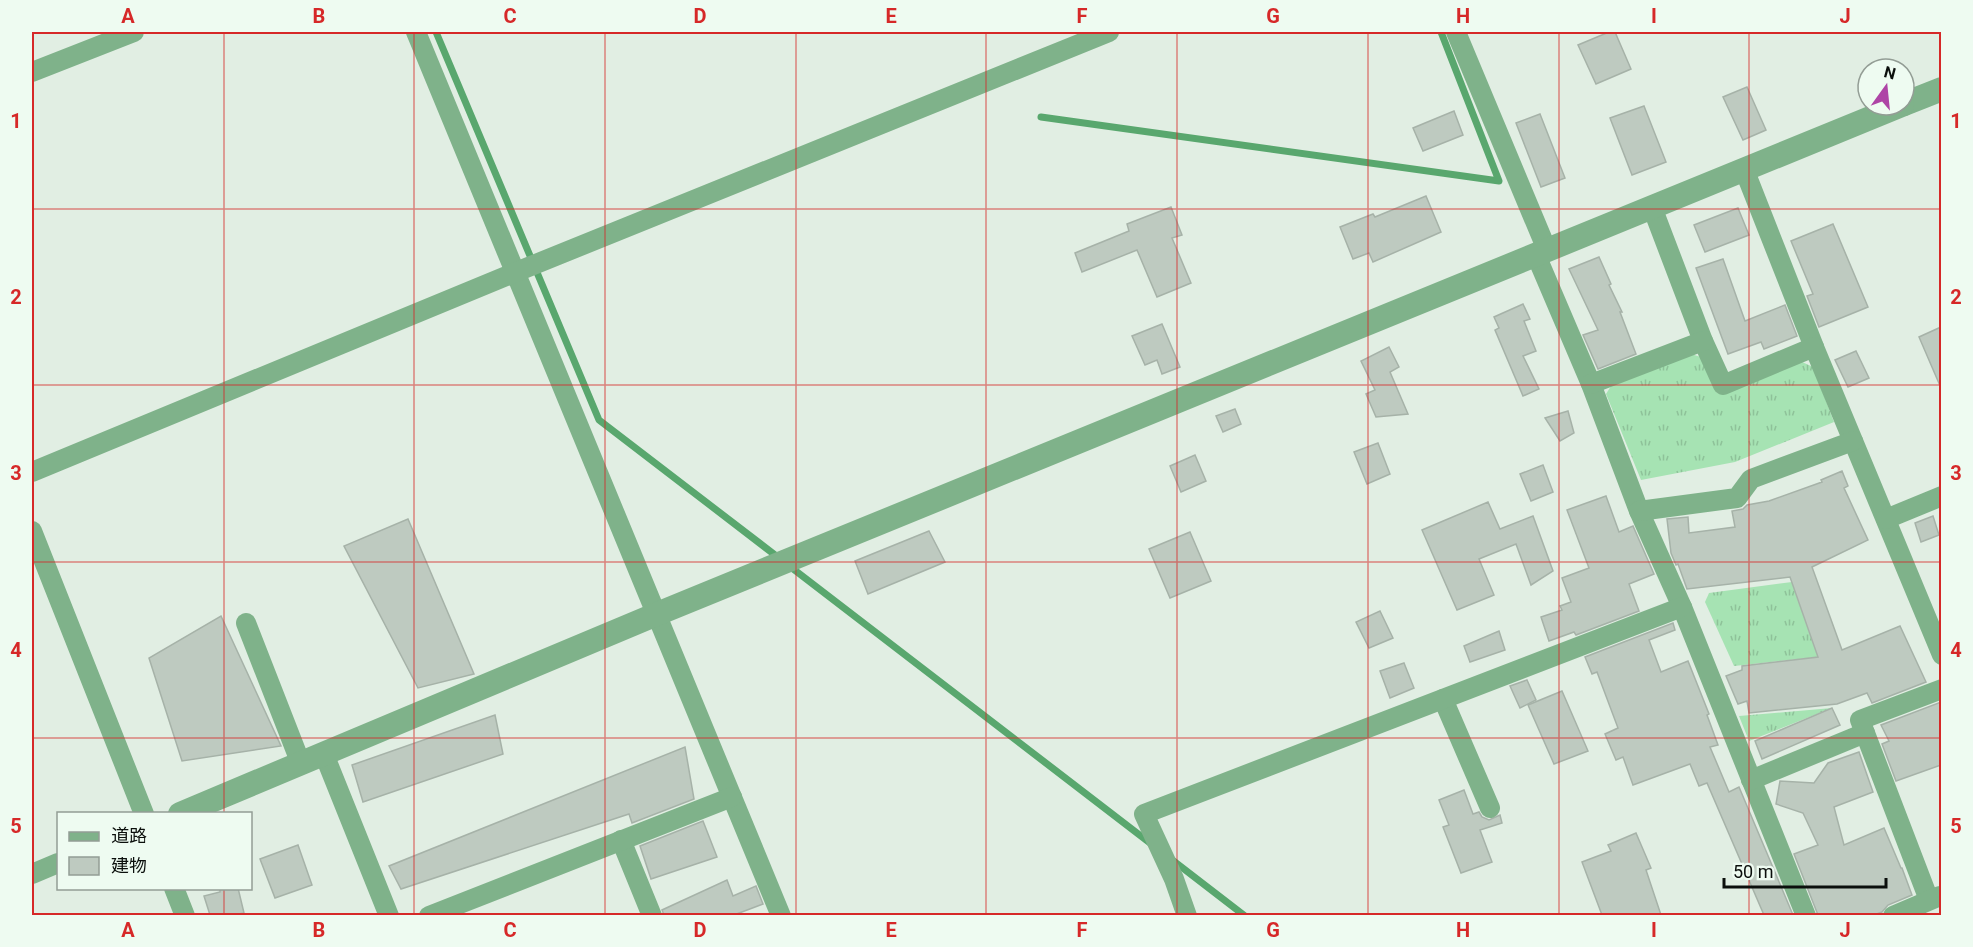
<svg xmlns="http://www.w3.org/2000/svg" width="1973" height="947" font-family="Roboto,'Noto Sans JP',sans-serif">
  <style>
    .grass { fill: url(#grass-tufts) }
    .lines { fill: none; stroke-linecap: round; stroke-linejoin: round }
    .stream { stroke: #59a76e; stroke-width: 7 }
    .building { fill: #becac0; stroke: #a6b2a8; stroke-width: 1.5 }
    .minor { stroke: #7fb28a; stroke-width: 20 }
    .tertiary { stroke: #7fb28a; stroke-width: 24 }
    .grid { fill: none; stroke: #d62828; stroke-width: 1.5; stroke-opacity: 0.55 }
    .neatline { fill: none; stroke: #d62828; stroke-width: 2 }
    .grid-label { font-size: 20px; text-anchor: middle; font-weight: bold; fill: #d62828 }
  </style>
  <defs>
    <pattern id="grass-tufts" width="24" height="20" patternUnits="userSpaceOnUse" patternTransform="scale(1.5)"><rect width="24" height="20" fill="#a6e3b3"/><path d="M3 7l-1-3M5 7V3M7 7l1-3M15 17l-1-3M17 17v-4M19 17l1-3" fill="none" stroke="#8ec299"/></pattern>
  </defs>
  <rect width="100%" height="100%" fill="#e1eee3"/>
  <g class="grass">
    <polygon points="1691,354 1701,357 1717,393 1800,361 1813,367 1834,422 1735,462 1641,480 1606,394 1611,386"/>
    <polygon points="1792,582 1818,657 1734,666 1705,602 1709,593"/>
    <polygon points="1832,708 1749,741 1739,716"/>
  </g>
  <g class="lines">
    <g class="stream">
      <polyline points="436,32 599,420 779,558"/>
      <polyline points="1041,117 1499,181 1441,32"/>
      <polyline points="788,565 1150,843"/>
      <polyline points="1171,859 1245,916"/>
    </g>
  </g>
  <g class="building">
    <polygon points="1609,32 1615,32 1631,69 1596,84 1578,45"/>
    <polygon points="1747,87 1766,130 1743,140 1723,97"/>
    <polygon points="1644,106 1666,162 1632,175 1610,118"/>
    <polygon points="1454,111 1463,135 1423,151 1413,128"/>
    <polygon points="1540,114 1565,178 1541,187 1516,123"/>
    <polygon points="1426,196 1441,232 1373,262 1369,253 1353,259 1340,227 1373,214 1375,217"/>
    <polygon points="1171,207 1182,235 1172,238 1191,283 1157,297 1137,250 1082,272 1075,253 1129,231 1127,224"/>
    <polygon points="1738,208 1749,235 1705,252 1694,225"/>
    <polygon points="1833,224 1868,307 1819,327 1807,296 1813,294 1791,241"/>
    <polygon points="1599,257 1611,284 1609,285 1622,312 1620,312 1636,354 1598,369 1583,335 1598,330 1569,269"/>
    <polygon points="1723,259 1745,321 1785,305 1797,336 1764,349 1761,342 1728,354 1696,268"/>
    <polygon points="1523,304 1530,319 1524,321 1536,351 1523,356 1539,389 1523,396 1495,330 1499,328 1494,317"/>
    <polygon points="1162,324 1180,367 1162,374 1157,360 1145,365 1132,336"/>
    <polygon points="1941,327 1941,388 1919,337"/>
    <polygon points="1389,347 1399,367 1390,372 1408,414 1376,417 1366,394 1375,390 1361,361"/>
    <polygon points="1856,351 1869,378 1848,387 1835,360"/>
    <polygon points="1235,409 1241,424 1223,432 1216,416"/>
    <polygon points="1568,411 1574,433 1560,441 1545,418"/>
    <polygon points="1378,443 1390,474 1367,484 1354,452"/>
    <polygon points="1195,455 1206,481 1181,492 1170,466"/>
    <polygon points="1543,465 1553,492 1531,501 1520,474"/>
    <polygon points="1842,471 1848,486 1844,488 1868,540 1812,567 1842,650 1900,626 1926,682 1872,703 1867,693 1837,704 1749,713 1747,701 1738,704 1726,676 1742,670 1742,666 1818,657 1790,577 1687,589 1678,564 1676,565 1671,553 1667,519 1688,517 1689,533 1735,527 1732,511 1743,509 1747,505 1769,501 1822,482 1821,480"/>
    <polygon points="1606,496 1619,532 1633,526 1654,574 1629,584 1639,611 1576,635 1574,632 1549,641 1541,617 1562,610 1560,606 1571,602 1562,578 1589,568 1567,510"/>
    <polygon points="1488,502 1500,529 1533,516 1553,571 1531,585 1516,544 1479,559 1494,595 1457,610 1422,530"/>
    <polygon points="1933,516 1939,535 1921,542 1915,523"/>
    <polygon points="408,519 474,674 418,688 344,546"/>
    <polygon points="929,531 945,562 868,594 855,561"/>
    <polygon points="1190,532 1211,581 1170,598 1149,549"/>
    <polygon points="1380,611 1393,638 1369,648 1356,622"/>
    <polygon points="221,616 281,746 182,761 149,658"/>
    <polygon points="1673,623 1675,630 1649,640 1661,672 1688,661 1709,714 1707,715 1718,745 1710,747 1729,792 1739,787 1793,915 1764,915 1707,783 1699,786 1690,764 1633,785 1623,757 1616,760 1605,734 1618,728 1597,672 1592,674 1585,657"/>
    <polygon points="1499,631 1505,650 1470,662 1464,646"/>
    <polygon points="1404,663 1414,688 1390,698 1380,671"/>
    <polygon points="1527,680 1536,700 1520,708 1510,686"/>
    <polygon points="1562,691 1588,751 1554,764 1528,705"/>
    <polygon points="1941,702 1941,765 1896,781 1882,744 1889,741 1881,725"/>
    <polygon points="1832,708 1840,725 1762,759 1755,741"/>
    <polygon points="495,715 503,754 363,802 352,765"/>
    <polygon points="685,747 694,799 632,823 629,814 401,889 389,866"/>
    <polygon points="1859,752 1873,792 1834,807 1844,845 1884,828 1901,868 1902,868 1912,895 1888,905 1882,912 1874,915 1818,915 1794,854 1818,845 1803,813 1776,804 1780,781 1814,783 1828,763"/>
    <polygon points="1464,790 1473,814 1479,812 1482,817 1489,820 1500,815 1502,823 1480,830 1492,862 1461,873 1443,827 1449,825 1439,800"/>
    <polygon points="703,821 717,857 651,879 640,846"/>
    <polygon points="1636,833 1651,868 1646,870 1661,915 1602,915 1582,862 1611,851 1608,845"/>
    <polygon points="298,845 312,885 275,898 260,859"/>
    <polygon points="727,880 733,896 756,886 763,904 734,915 664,915 662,910"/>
    <polygon points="220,888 238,888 244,913 233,915 210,915 204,896 220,892"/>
  </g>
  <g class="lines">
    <g class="minor">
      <polyline points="416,32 781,916"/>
      <polyline points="1456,32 1547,250"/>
      <polyline points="32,72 134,32"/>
      <polyline points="1744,169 1814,347"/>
      <polyline points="1652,207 1703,341 1723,385 1814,347 1942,655"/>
      <polyline points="1536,255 1591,384 1639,511 1682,607 1806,916"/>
      <polyline points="1591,384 1703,341"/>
      <polyline points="32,472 516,272 1109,32"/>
      <polyline points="1639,511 1737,498 1751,479 1853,441"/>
      <polyline points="1886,519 1942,496"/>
      <polyline points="32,531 144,814"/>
      <polyline points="246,623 301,764"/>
      <polyline points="1443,699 1490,808"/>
      <polyline points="324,754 389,916"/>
      <polyline points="1751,780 1865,733"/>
      <polyline points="621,840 652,916"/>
      <polyline points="32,874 58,863"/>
      <polyline points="174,888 185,916"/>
      <polyline points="1929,900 1860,720 1942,689"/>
      <polyline points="429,916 732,797"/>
      <polyline points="1187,916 1174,879 1144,814 1682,607"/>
      <polyline points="1893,916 1940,896"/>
    </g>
    <g class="tertiary">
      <polyline points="1904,104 1942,89"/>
      <polyline points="180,814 657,614 1902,105"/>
    </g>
  </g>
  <path class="grid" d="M224,32V814M414,32V916M605,32V916M796,32V916M986,32V916M1177,32V916M1368,32V916M1559,32V916M1749,32V916M32,209H1942M32,385H1942M32,562H1942M32,738H1942M224,888V916"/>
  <rect width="1973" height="947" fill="none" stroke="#eefbf1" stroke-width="66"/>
  <rect x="57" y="812" width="195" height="78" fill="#eefbf1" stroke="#939d95" stroke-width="1.5"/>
  <rect x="69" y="832" width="30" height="9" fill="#7fb28a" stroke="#939d95" stroke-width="1.5"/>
  <text x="111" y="842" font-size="18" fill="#0b0f0c">道路</text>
  <rect x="69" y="857" width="30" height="18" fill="#becac0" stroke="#939d95" stroke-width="1.5"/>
  <text x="111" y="872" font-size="18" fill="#0b0f0c">建物</text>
  <g transform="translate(1886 87) rotate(15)"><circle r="28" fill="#eefbf1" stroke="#939d95" stroke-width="1.5"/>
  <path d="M0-4.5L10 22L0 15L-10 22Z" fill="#ae44a6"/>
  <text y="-9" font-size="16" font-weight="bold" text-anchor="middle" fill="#0b0f0c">N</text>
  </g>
  <path d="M1724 878v9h162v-9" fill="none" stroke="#0b0f0c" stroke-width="3"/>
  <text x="1733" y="878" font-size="18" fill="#0b0f0c" stroke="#eefbf1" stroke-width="4.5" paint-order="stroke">50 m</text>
  <rect x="33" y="33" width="1907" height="881" class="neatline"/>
  <g class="grid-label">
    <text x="128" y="23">A</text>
    <text x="319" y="23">B</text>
    <text x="510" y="23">C</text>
    <text x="700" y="23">D</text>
    <text x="891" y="23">E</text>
    <text x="1082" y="23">F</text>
    <text x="1273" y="23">G</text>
    <text x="1463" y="23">H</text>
    <text x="1654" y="23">I</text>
    <text x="1845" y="23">J</text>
    <text x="16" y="128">1</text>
    <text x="1956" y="128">1</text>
    <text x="16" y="304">2</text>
    <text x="1956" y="304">2</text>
    <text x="16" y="480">3</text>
    <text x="1956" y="480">3</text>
    <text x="16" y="657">4</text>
    <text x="1956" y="657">4</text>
    <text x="16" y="833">5</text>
    <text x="1956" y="833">5</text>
    <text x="128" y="937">A</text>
    <text x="319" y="937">B</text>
    <text x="510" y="937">C</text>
    <text x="700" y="937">D</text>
    <text x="891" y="937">E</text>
    <text x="1082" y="937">F</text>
    <text x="1273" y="937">G</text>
    <text x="1463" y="937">H</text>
    <text x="1654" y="937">I</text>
    <text x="1845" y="937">J</text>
  </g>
</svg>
